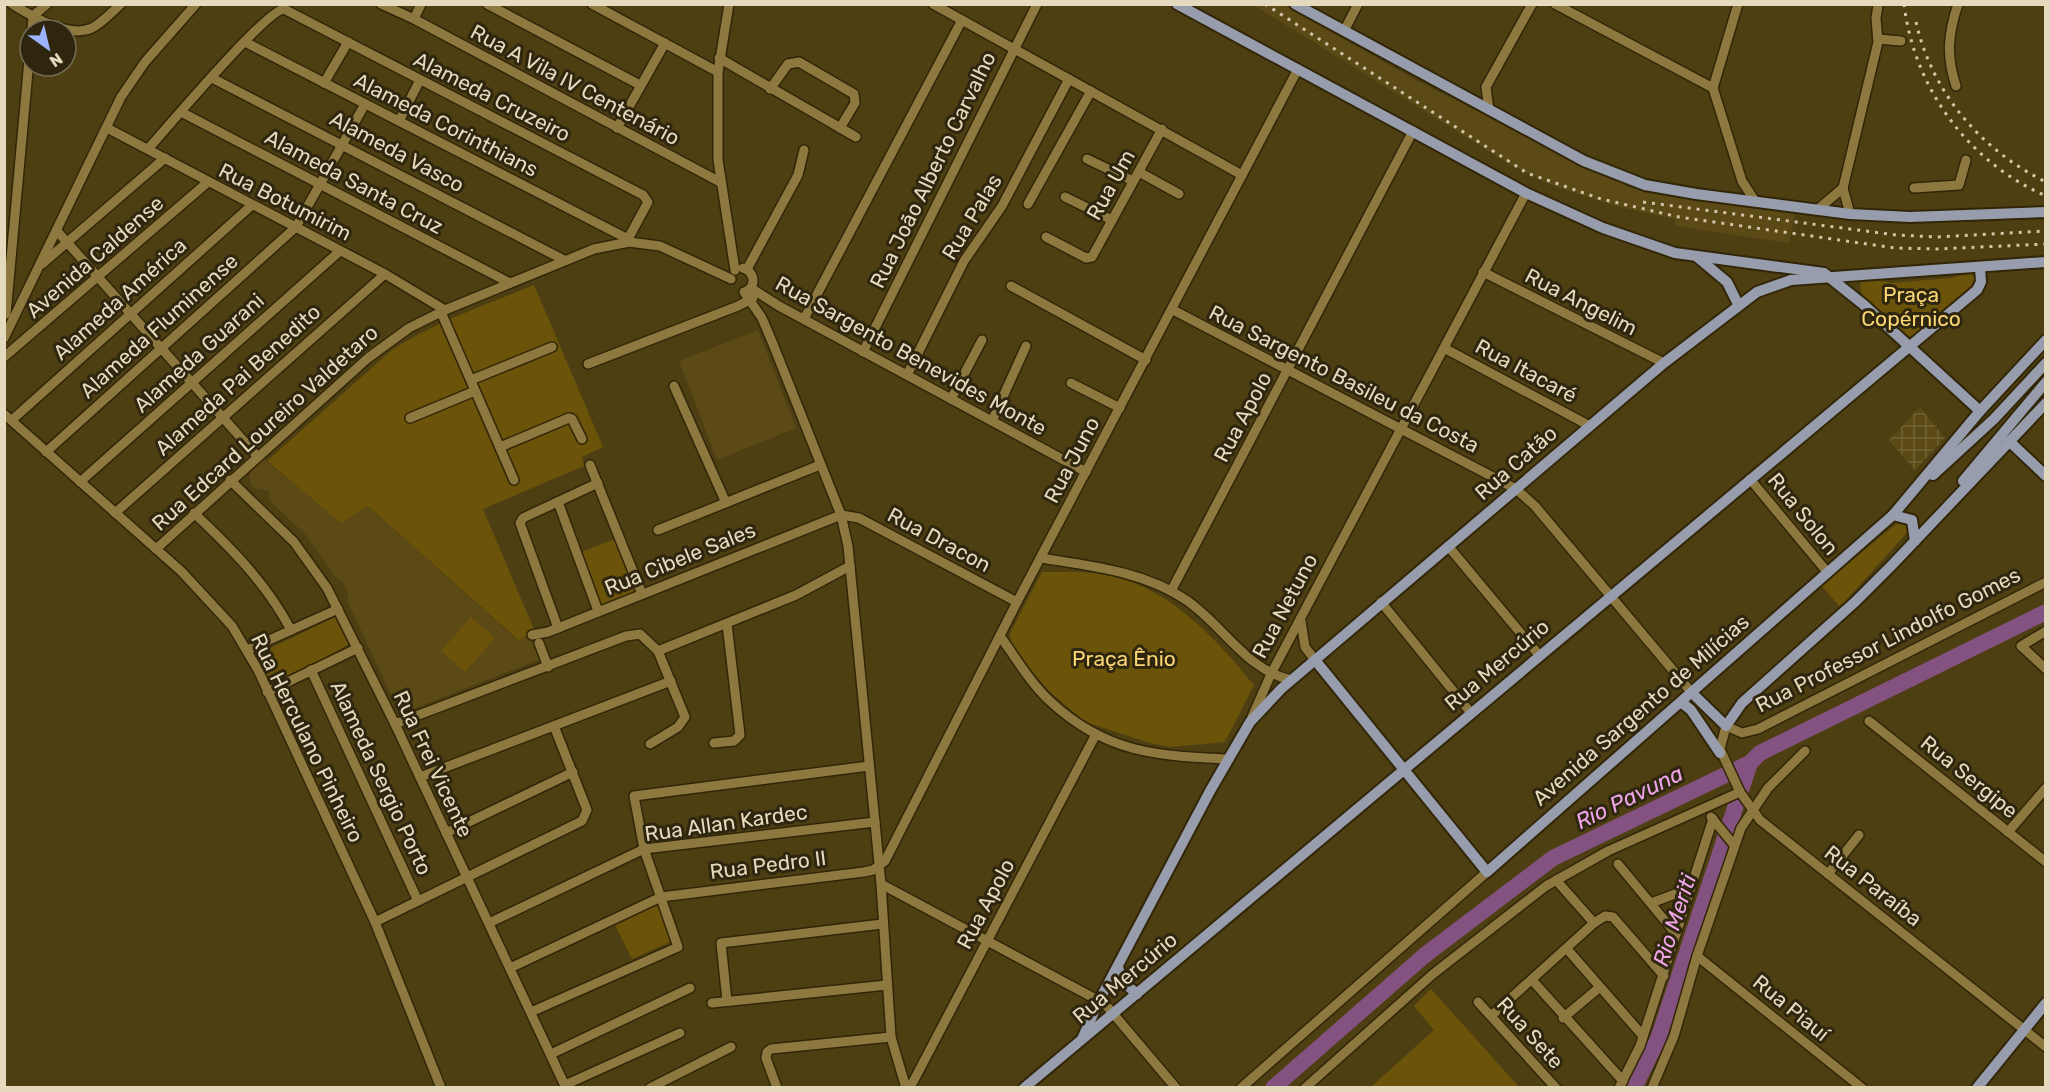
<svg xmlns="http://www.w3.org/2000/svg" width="2050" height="1092" font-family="Rubik,sans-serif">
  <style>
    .built { fill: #5b4916 }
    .industrial { fill: url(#industrial-grid) }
    .green { fill: #6b540a }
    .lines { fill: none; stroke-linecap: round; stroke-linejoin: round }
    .river { stroke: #845280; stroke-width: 16 }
    .minor-casing { stroke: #312607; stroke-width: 12 }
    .major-casing { stroke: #312607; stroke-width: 14 }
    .minor { stroke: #8d7840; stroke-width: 9 }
    .major { stroke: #989dad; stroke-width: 10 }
    .rail { stroke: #d1c6a7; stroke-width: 3; stroke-dasharray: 3 6; stroke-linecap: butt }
    .labels { text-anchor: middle; stroke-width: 6; stroke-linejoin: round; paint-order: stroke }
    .street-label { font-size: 21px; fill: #e5dabd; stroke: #2f260f }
    .park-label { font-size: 21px; fill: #fad573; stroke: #2f260f }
    .water-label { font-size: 22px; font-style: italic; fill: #f0a6ea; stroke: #2f260f }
  </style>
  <defs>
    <pattern id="industrial-grid" width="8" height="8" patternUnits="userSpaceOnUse" patternTransform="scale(1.5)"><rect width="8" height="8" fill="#5b4916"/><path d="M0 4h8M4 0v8" fill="none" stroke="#726336"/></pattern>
  </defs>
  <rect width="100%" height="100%" fill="#4e3f13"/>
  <g class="built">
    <polygon points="1254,5 1284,5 1419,82 1631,188 1706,201 1717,199 1795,213 1789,243 1675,226 1675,219 1615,206 1554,186 1511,165"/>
    <polygon points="758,330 796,428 717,460 679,361"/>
    <polygon points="263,459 341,522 368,506 517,640 527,636 543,658 410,710 398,709 347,601 348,594 342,581 336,578 305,534 269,500 269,491 254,488 250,483 250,472"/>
  </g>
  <polygon class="industrial" points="1920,407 1945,438 1915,470 1889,440"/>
  <g class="green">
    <polygon points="1971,273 1975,279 1972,288 1958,297 1910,342 1862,294 1860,287 1861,282 1880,280 1891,283 1951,278"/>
    <path d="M534,285L603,447L582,457L584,466L483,509L535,632L518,640L368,506L341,523L267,461L392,350C436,321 486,305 534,285Z"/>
    <polygon points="1907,519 1910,529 1840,607 1821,585 1900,521"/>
    <polygon points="615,539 636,591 600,605 579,553"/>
    <path d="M1042,572C1059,572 1076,571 1093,573C1164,581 1211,633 1254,685L1225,742L1170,747L1150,743L1085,722L1048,690L1012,647L1010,633Z"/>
    <polygon points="335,617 349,644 310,667 267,687 256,655"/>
    <polygon points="471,617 495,638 465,672 441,651"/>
    <polygon points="657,904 672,941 632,959 615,925"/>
    <polygon points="1431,989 1519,1087 1371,1087 1434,1030 1414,1006"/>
  </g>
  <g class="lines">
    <g class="river">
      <polyline points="1273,1088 1425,955 1553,858 1750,763 1760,753 2046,612"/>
      <polyline points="1634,1088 1658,1039 1750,763"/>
    </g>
    <g class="minor-casing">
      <g id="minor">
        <path d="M12,4C32,16 68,39 92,28C102,23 112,12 121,4"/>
        <polyline points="381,4 414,19 720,182"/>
        <polyline points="487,4 640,85"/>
        <polyline points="592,4 718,72"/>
        <polyline points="729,4 718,72 718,160 735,270"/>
        <polyline points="933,4 1242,175"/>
        <polyline points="1555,4 1713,88"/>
        <polyline points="1738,4 1713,88 1742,181 1755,201"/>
        <polyline points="414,19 421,4"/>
        <polyline points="32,30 33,16 47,4"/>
        <polyline points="1344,31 1358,4"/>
        <polyline points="1878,39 1901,41"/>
        <polyline points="245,42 628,239 629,242"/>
        <polyline points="719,58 856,137"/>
        <polyline points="212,78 564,260"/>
        <polyline points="324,83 348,42"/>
        <path d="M1956,86C1946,56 1948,34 1958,4"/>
        <polyline points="770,89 788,64 799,62 854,94 855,103 840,128"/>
        <polyline points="1489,110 1486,87 1532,4"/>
        <polyline points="181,112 510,283"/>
        <polyline points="399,121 420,80"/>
        <polyline points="107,128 385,274 445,310"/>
        <polyline points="617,128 665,43"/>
        <path d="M148,149C166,129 266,10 284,9L643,195L648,202L628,239"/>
        <polyline points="1087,159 1133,181"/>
        <polyline points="1139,172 1179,194"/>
        <polyline points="1843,188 1878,42 1876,18 1878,5"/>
        <polyline points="1914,188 1959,185 1966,160"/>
        <polyline points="1065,197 1112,220"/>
        <polyline points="1028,204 1091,91"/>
        <polyline points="1817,210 1843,188 1850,214"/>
        <polyline points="57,231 257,456"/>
        <polyline points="1046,237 1086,258 1092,257 1162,129"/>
        <polyline points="42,264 165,158"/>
        <path d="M743,268C754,272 757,284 747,291"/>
        <polyline points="747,269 798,175 804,150"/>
        <polyline points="1483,272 1664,363"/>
        <polyline points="1011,286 1146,360"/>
        <polyline points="751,288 779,306 1086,472"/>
        <polyline points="744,292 762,318 773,344 841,515 848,546 881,884 891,1037 906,1088"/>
        <polyline points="1173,310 1516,489 1535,506 1692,693"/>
        <polyline points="441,312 514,480"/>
        <polyline points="6,314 30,49"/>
        <polyline points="804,319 962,20"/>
        <polyline points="4,338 121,97 145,62 196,4"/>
        <polyline points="1444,348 1590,426"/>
        <polyline points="863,352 1037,4"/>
        <polyline points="4,357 208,182"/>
        <polyline points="588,364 738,306 753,298"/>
        <polyline points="907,375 964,261 1002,206 1069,79"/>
        <polyline points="471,380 552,347"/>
        <polyline points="1071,383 1120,408"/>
        <polyline points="674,386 726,503"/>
        <polyline points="951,399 982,340"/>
        <polyline points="4,414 181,571 232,626 258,670 375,922 441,1088"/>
        <polyline points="410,418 475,391"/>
        <polyline points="12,420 252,205"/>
        <polyline points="992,421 1026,346"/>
        <polyline points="500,447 569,418 572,419 582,439"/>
        <polyline points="46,452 296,227 365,104"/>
        <polyline points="590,465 642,594"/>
        <polyline points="1750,479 1828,573"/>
        <polyline points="230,480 294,542 327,588 395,724 566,1088"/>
        <polyline points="80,482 340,251"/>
        <polyline points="558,502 598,611"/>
        <polyline points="115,513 385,274"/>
        <path d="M194,513C232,549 266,583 291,630"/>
        <polyline points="658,530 820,465"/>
        <polyline points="1448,546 1539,655"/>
        <polyline points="156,549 368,358 409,328 445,310 594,249 629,242 660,246 731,279"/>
        <path d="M1041,558C1090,566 1143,571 1186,600C1223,625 1246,670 1291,680"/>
        <polyline points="2046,582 1758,729 1742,733 1726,726 1720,749 1740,792 1760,820 2046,1047"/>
        <polyline points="1171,591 1413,131"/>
        <polyline points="1381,602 1471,713"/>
        <polyline points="1301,621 1305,647 1315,660"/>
        <polyline points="558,628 520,523 523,518 598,483"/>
        <polyline points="2046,631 2021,646 2046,669"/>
        <polyline points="532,635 548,632 841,515 859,518 1017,602"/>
        <path d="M1000,636C1016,658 1031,684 1051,702C1106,753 1157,756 1229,759"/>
        <polyline points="539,643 548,667"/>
        <polyline points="247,650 338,609"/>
        <polyline points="658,651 796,595 850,566"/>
        <polyline points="311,670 418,901"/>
        <polyline points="267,692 358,648"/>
        <polyline points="1252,717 1271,674 1526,193"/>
        <polyline points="1869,721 2046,862"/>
        <polyline points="395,724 626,636 640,634 658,651 685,717 678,727 650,744"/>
        <polyline points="714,743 734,741 740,735 727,624"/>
        <polyline points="420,777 671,681"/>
        <polyline points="1711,817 1734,845"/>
        <polyline points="2008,832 2046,788"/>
        <polyline points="446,833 573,772"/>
        <polyline points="1618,864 1676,934"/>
        <polyline points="1828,874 1859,835"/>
        <polyline points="1556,880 1594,923"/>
        <polyline points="881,884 1105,1004 1176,1088"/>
        <polyline points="1651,903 1691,888"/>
        <polyline points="375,922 582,821 587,810 554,726"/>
        <polyline points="489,923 644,849 875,822"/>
        <polyline points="1567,949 1643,1036"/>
        <polyline points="1697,956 1862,1088"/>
        <polyline points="510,968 661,897 864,872 873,870 885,861 1017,602 1298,69"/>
        <polyline points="1532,980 1623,1081"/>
        <polyline points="727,1001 721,943 882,924"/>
        <polyline points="1478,1002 1556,1088"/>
        <polyline points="712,1003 887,985"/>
        <polyline points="531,1012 678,947 644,849 634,796 869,766"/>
        <polyline points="1491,1016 1594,923 1605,916 1613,917 1664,976"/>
        <polyline points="1563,1018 1600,987"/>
        <polyline points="551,1054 690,988"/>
        <polyline points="565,1085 680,1033"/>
        <polyline points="650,1088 731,1047"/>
        <polyline points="777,1088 766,1058 767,1052 771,1049 891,1037"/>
        <polyline points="908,1088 913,1082 1095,736"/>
        <polyline points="1241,1088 1487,872"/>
        <polyline points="1305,1088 1433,974 1546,886 1608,851 1740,792"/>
        <polyline points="1619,1088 1640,1046 1713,819"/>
        <polyline points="1652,1088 1674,1036 1697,956 1741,828 1768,788 1805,751"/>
      </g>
    </g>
    <g class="major-casing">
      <g id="major">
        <polyline points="1177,4 1526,193 1603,228 1675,253 1824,273 1864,305 1980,411"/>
        <polyline points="1295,4 1584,161 1645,185 1696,194 1850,214 1910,217 2046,212"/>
        <polyline points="1696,256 1727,282 1738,304"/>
        <polyline points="2009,441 2046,476"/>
        <polyline points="1933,475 1994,419 2046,363"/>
        <polyline points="1963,481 2046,382"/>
        <polyline points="1893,515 1912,520 1915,541"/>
        <polyline points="1315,660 1487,872 1893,515 1980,411 2046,340"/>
        <polyline points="1692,693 1726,726 1742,703 1855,602 1892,565 2046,403"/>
        <polyline points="1681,702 1691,710 1720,753"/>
        <polyline points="1118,967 1123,982 1137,994"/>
        <polyline points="1082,1039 1099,1001 1210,791 1250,722 1281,689 1664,363 1757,292 1791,280 2046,262"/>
        <polyline points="1024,1088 1977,290 1981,282 1980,267"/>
        <polyline points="1977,1088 2046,1003"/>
      </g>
    </g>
    <use href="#minor" class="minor"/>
    <use href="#major" class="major"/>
    <g class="rail">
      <polyline points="1265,4 1527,173 1601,199 1679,217 1895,248 1937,249 2046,244"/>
      <path d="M1904,4C1914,88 1968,162 2046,196"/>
      <path d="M1916,22C1932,93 1981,150 2046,182"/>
      <polyline points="1643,202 1896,235 1937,237 2046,231"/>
    </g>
  </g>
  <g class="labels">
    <g class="street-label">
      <text transform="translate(575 85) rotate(28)" y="7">Rua A Vila IV Centenário</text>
      <text transform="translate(492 97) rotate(27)" y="7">Alameda Cruzeiro</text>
      <text transform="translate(446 125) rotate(27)" y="7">Alameda Corinthians</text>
      <text transform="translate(397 152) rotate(28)" y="7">Alameda Vasco</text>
      <text transform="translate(933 170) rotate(-64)" y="7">Rua João Alberto Carvalho</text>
      <text transform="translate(354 182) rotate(28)" y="7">Alameda Santa Cruz</text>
      <text transform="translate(1111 185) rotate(-61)" y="7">Rua Um</text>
      <text transform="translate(285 202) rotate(27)" y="7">Rua Botumirim</text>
      <text transform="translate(972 217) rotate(-59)" y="7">Rua Palas</text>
      <text transform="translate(95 257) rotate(-41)" y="7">Avenida Caldense</text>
      <text transform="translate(120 299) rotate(-42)" y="7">Alameda América</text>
      <text transform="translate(1581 302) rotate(27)" y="7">Rua Angelim</text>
      <text transform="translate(159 326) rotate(-42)" y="7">Alameda Fluminense</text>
      <text transform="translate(199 353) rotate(-42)" y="7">Alameda Guarani</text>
      <text transform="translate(911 356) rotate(29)" y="7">Rua Sargento Benevides Monte</text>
      <text transform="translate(1526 371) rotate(28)" y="7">Rua Itacaré</text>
      <text transform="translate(1344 379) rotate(27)" y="7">Rua Sargento Basileu da Costa</text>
      <text transform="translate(238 380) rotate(-42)" y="7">Alameda Pai Benedito</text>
      <text transform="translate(1243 417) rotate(-62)" y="7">Rua Apolo</text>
      <text transform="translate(265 428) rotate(-42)" y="7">Rua Edcard Loureiro Valdetaro</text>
      <text transform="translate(1072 460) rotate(-62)" y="7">Rua Juno</text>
      <text transform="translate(1516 463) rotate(-41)" y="7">Rua Catão</text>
      <text transform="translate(1803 514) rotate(51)" y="7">Rua Solon</text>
      <text transform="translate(939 540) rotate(28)" y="7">Rua Dracon</text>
      <text transform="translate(680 559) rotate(-22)" y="7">Rua Cibele Sales</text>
      <text transform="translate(1285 606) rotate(-62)" y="7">Rua Netuno</text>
      <text transform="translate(1888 640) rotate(-27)" y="7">Rua Professor Lindolfo Gomes</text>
      <text transform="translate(1497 665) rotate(-40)" y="7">Rua Mercúrio</text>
      <text transform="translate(1641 710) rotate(-41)" y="7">Avenida Sargento de Milícias</text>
      <text transform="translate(307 738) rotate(64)" y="7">Rua Herculano Pinheiro</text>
      <text transform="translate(433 764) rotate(65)" y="7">Rua Frei Vicente</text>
      <text transform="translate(1969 777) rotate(39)" y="7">Rua Sergipe</text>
      <text transform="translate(381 778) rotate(65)" y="7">Alameda Sergio Porto</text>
      <text transform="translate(726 823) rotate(-8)" y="7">Rua Allan Kardec</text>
      <text transform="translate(768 865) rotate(-7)" y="7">Rua Pedro II</text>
      <text transform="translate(1873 886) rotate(38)" y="7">Rua Paraíba</text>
      <text transform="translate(986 904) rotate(-62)" y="7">Rua Apolo</text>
      <text transform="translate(1125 978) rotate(-40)" y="7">Rua Mercúrio</text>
      <text transform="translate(1791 1008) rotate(39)" y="7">Rua Piauí</text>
      <text transform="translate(1530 1033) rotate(48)" y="7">Rua Sete</text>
    </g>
    <g class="park-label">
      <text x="1911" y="302">Praça<tspan x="1911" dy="24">Copérnico</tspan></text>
      <text x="1124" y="666">Praça Ênio</text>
    </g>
    <g class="water-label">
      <text transform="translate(1629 797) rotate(-26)" y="8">Rio Pavuna</text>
      <text transform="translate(1674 920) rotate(-72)" y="8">Rio Meriti</text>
    </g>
  </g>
  <rect width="2050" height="1092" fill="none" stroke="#e5dabd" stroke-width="12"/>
  <g transform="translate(48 48) rotate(146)"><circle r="28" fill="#2f260f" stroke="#786e55" stroke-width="1.5"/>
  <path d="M0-4.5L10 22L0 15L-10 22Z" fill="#9bb4fd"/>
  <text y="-9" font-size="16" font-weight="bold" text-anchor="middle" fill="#e5dabd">N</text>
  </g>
</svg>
